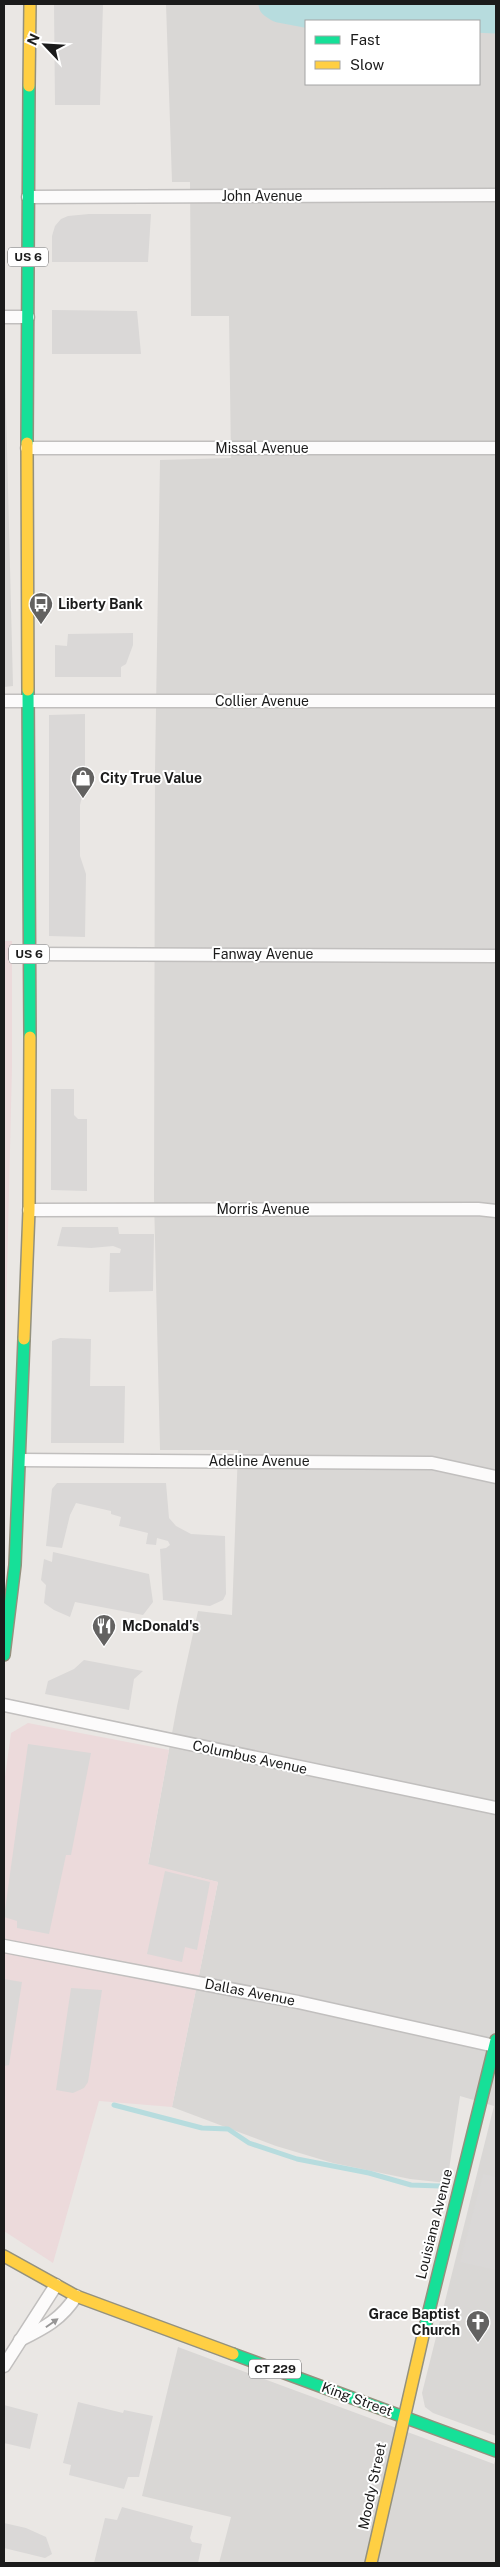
<svg xmlns="http://www.w3.org/2000/svg" width="500" height="2567" font-family="'Public Sans',sans-serif">
  <style>
    .residential { fill: #d9d7d5; fill-rule: evenodd }
    .commercial { fill: #ecdadb }
    .parking { fill: #dad8d7 }
    .lines { fill: none; stroke-linecap: round; stroke-linejoin: round }
    .stream { stroke: #b7dcde; stroke-width: 5 }
    .river { stroke: #b7dcde; stroke-width: 29 }
    .street-casing { stroke: #c1bfbe; stroke-width: 15 }
    .fast-casing { stroke: #94917d; stroke-width: 14 }
    .slow-casing { stroke: #94917d; stroke-width: 14 }
    .street { stroke: #fcfbfb; stroke-width: 12 }
    .fast { stroke: #16e098; stroke-width: 11 }
    .slow { stroke: #ffcf43; stroke-width: 11 }
    .oneway { fill: #979696 }
    .labels { text-anchor: middle; stroke-width: 4; stroke-linejoin: round; paint-order: stroke }
    .shield { fill: #fff; stroke: #5f5f5f; stroke-width: 1 }
    .shield-label { font-size: 12px; font-weight: bold; fill: #1b1b1b }
    .street-label { font-size: 14px; fill: #1b1b1b; stroke: #fff }
    .poi-label { font-size: 14px; font-weight: bold; fill: #1b1b1b; stroke: #fff; text-anchor: start }
  </style>
  <rect width="100%" height="100%" fill="#eae7e4"/>
  <g class="residential">
    <path d="M166,4H496V2436L433,2413L425,2407L422,2393L494,2106L460,2096L447,2183L410,2179L333,2163L276,2146L172,2107L218,1882L148,1865L177,1706L198,1611L232,1615L238,1450H160L154,1198L155,771L160,460L231,458L229,316H191L190,182H172ZM306,21H479V84H306Z"/>
    <polygon points="4,330 13,686 4,687"/>
    <polygon points="178,2347 494,2464 496,2458 496,2563 219,2563 231,2517 142,2496"/>
  </g>
  <g class="commercial">
    <polygon points="4,941 12,941 12,1067 4,1399"/>
    <polygon points="28,1723 169,1750 148,1864 218,1882 172,2107 99,2101 53,2263 4,2231 4,1784 11,1733"/>
  </g>
  <g class="parking">
    <polygon points="54,4 103,4 100,105 55,105"/>
    <polygon points="89,214 151,214 148,262 52,262 52,236 55,226 61,219 68,216"/>
    <polygon points="52,310 137,311 141,354 52,354"/>
    <polygon points="133,633 133,645 126,664 121,667 121,677 55,677 55,645 67,646 68,634"/>
    <polygon points="85,714 85,784 80,805 80,856 86,874 85,937 49,936 49,715"/>
    <polygon points="51,1089 74,1089 74,1115 78,1119 87,1119 87,1191 51,1190"/>
    <polygon points="62,1227 118,1227 119,1234 154,1234 153,1291 109,1292 110,1253 120,1253 121,1249 113,1246 91,1248 57,1246"/>
    <polygon points="60,1338 91,1339 90,1386 125,1386 124,1443 51,1443 52,1341"/>
    <polygon points="57,1483 166,1483 169,1518 176,1526 191,1534 225,1536 226,1594 223,1600 210,1606 163,1600 160,1549 166,1548 170,1545 168,1541 157,1538 156,1545 146,1544 148,1533 119,1526 121,1517 111,1514 111,1511 76,1503 70,1515 62,1548 46,1546 52,1489"/>
    <polygon points="53,1552 149,1574 153,1602 143,1615 75,1602 70,1617 54,1610 44,1603 46,1585 41,1580 44,1559 52,1562"/>
    <polygon points="84,1660 143,1671 134,1679 129,1710 45,1694 48,1681 74,1669"/>
    <polygon points="28,1744 91,1753 71,1855 66,1855 49,1934 17,1928 17,1921 4,1917"/>
    <polygon points="165,1871 210,1882 197,1950 185,1947 182,1962 147,1954"/>
    <polygon points="4,1979 22,1982 9,2065 4,2066"/>
    <polygon points="71,1988 102,1990 88,2082 84,2088 73,2093 56,2090"/>
    <polygon points="483,2174 496,2177 496,2270 460,2262"/>
    <polygon points="78,2402 123,2413 124,2410 153,2416 139,2477 128,2477 124,2489 69,2475 71,2465 63,2463"/>
    <polygon points="4,2405 38,2414 30,2449 4,2443"/>
    <polygon points="122,2507 193,2526 190,2538 192,2542 202,2544 198,2563 94,2563 105,2518 117,2520"/>
    <polygon points="4,2523 26,2528 46,2537 52,2554 45,2558 4,2548"/>
  </g>
  <g class="lines">
    <polyline class="stream" points="114,2105 202,2128 228,2129 249,2143 297,2159 369,2173 411,2185 440,2186"/>
    <polyline class="river" points="273,4 279,8 316,15 355,20 382,14 496,19"/>
    <g class="street-casing">
      <g id="street">
        <polyline points="28,197 496,195"/>
        <polyline points="4,317 28,317"/>
        <polyline points="27,448 496,448"/>
        <polyline points="4,701 496,701"/>
        <polyline points="29,954 496,956"/>
        <polyline points="29,1210 478,1209 496,1211"/>
        <polyline points="20,1460 432,1463 496,1477"/>
        <polyline points="4,1705 496,1808"/>
        <polyline points="4,1946 298,2002 495,2046"/>
        <path d="M20,2340C44,2328 62,2319 76,2296"/>
        <polyline points="4,2366 56,2285"/>
      </g>
    </g>
    <g class="fast-casing">
      <g id="fast">
        <polyline points="27,443 29,86"/>
        <polyline points="28,690 30,1037"/>
        <polyline points="4,1655 15,1565 24,1339"/>
        <polyline points="424,2331 496,2040"/>
        <polyline points="233,2354 496,2451"/>
      </g>
    </g>
    <g class="slow-casing">
      <g id="slow">
        <polyline points="29,86 30,4"/>
        <polyline points="27,443 28,690"/>
        <polyline points="24,1339 29,1210 30,1037"/>
        <polyline points="4,2256 76,2296 233,2354"/>
        <polyline points="371,2563 424,2331"/>
      </g>
    </g>
    <use href="#street" class="street"/>
    <use href="#fast" class="fast"/>
    <use href="#slow" class="slow"/>
  </g>
  <defs><path id="oneway-solid" d="M-6-.8H1V-3.2L6.5 0L1 3.2V.8H-6Z" transform="scale(1.25)"/></defs>
  <use class="oneway" href="#oneway-solid" transform="translate(52 2323) rotate(-35)"/>
  <defs>
    <g id="bus-pin" transform="scale(1.25)"><path d="M0 17L-7.5 6A9.5 9.5 0 1 1 7.5 6Z" fill="#636261" stroke="#fff"/><path d="M-5-6H5V4H4V6H2V4H-2V6H-4V4H-5ZM-3.5-4V0h7V-4ZM-3.5 1.2v1.5H-2V1.2ZM2 1.2v1.5H3.5V1.2Z" fill="#fff"/></g>
    <g id="shop-pin" transform="scale(1.25)"><path d="M0 17L-7.5 6A9.5 9.5 0 1 1 7.5 6Z" fill="#636261" stroke="#fff"/><path d="M-5-2.5h2.3a2.7 3.5 0 0 1 5.4 0H5L5.5 6h-11ZM-1.5-2.5h3a1.5 2.3 0 0 0-3 0Z" fill="#fff"/></g>
    <g id="restaurant-pin" transform="scale(1.25)"><path d="M0 17L-7.5 6A9.5 9.5 0 1 1 7.5 6Z" fill="#636261" stroke="#fff"/><path d="M-5-6h1v4h1v-4h1v4h1v-4h1v5L-1.5 .5V6h-2V.5L-5-1ZM5-6V6H3V1.5H1.5Q1.5-4 5-6Z" fill="#fff"/></g>
    <g id="church-pin" transform="scale(1.25)"><path d="M0 17L-7.5 6A9.5 9.5 0 1 1 7.5 6Z" fill="#636261" stroke="#fff"/><path d="M-1.2-6h2.4v3.5h3.3v2.4h-3.3V6h-2.4V-.1h-3.3v-2.4h3.3Z" fill="#fff"/></g>
  </defs>
  <g fill-rule="evenodd">
    <use href="#bus-pin" x="41" y="604"/>
    <use href="#shop-pin" x="83" y="778"/>
    <use href="#restaurant-pin" x="104" y="1626"/>
    <use href="#church-pin" x="478" y="2322"/>
  </g>
  <g class="labels">
    <g class="shield">
      <rect x="8" y="247.5" width="40" height="19" rx="4"/>
      <rect x="9" y="944.5" width="40" height="19" rx="4"/>
      <rect x="249" y="2359.5" width="52" height="19" rx="4"/>
    </g>
    <g class="shield-label">
      <text x="28" y="261">US 6</text>
      <text x="29" y="958">US 6</text>
      <text x="275" y="2373">CT 229</text>
    </g>
    <g class="street-label">
      <text x="262" y="201">John Avenue</text>
      <text x="262" y="453">Missal Avenue</text>
      <text x="262" y="706">Collier Avenue</text>
      <text x="263" y="959">Fanway Avenue</text>
      <text x="263" y="1214">Morris Avenue</text>
      <text x="259" y="1466">Adeline Avenue</text>
      <text transform="translate(250 1757) rotate(12)" y="5">Columbus Avenue</text>
      <text transform="translate(250 1992) rotate(11)" y="5">Dallas Avenue</text>
      <text transform="translate(434 2224) rotate(-76)" y="5">Louisiana Avenue</text>
      <text transform="translate(357 2399) rotate(20)" y="5">King Street</text>
      <text transform="translate(372 2486) rotate(-78)" y="5">Moody Street</text>
    </g>
    <g class="poi-label">
      <text x="58" y="609">Liberty Bank</text>
      <text x="100" y="783">City True Value</text>
      <text x="122" y="1631">McDonald's</text>
      <text x="460" y="2319" text-anchor="end">Grace Baptist<tspan x="460" dy="16">Church</tspan></text>
    </g>
  </g>
  <rect width="500" height="2567" fill="none" stroke="#1b1b1b" stroke-width="10"/>
  <rect x="305" y="20" width="175" height="65" fill="#ffffff" stroke="#a4a4a4"/>
  <rect x="315" y="36" width="25" height="8" fill="#16e098" stroke="#a4a4a4"/>
  <text x="350" y="45" font-size="15" fill="#1b1b1b">Fast</text>
  <rect x="315" y="61" width="25" height="8" fill="#ffcf43" stroke="#a4a4a4"/>
  <text x="350" y="70" font-size="15" fill="#1b1b1b">Slow</text>
  <g transform="translate(45 45) rotate(295)" stroke="#ffffff" stroke-width="4" paint-order="stroke">
  <path d="M0-4L9 19L0 12L-9 19Z" fill="#1b1b1b"/>
  <text y="-8" font-size="14" font-weight="bold" text-anchor="middle" fill="#1b1b1b">N</text>
  </g>
</svg>
